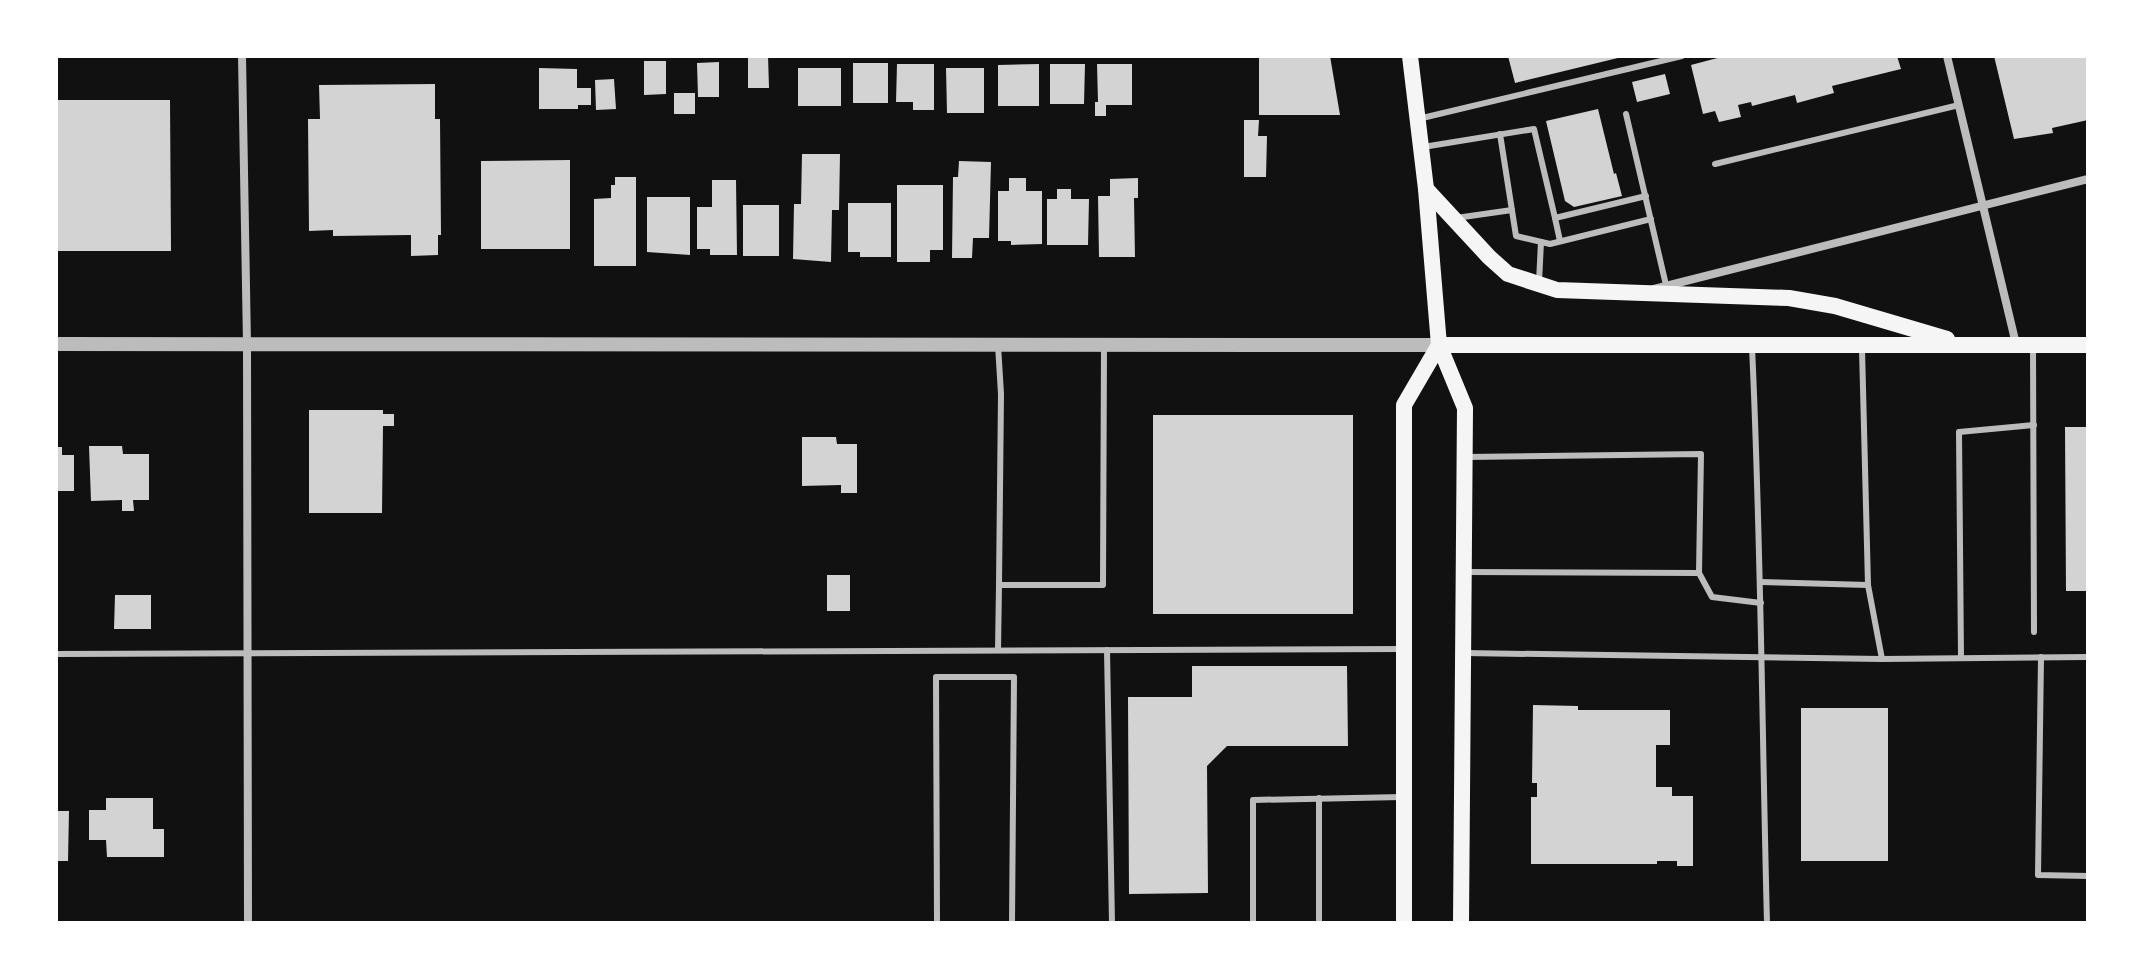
<svg xmlns="http://www.w3.org/2000/svg" width="2144" height="979" font-family="'Sofia Sans Condensed',sans-serif">
  <style>
    .building { fill: #d3d3d3 }
    .lines { fill: none; stroke-linecap: round; stroke-linejoin: round }
    .service { stroke: #bcbcbc; stroke-width: 6 }
    .minor { stroke: #bcbcbc; stroke-width: 8 }
    .tertiary { stroke: #bcbcbc; stroke-width: 14 }
    .secondary { stroke: #f5f5f5; stroke-width: 16 }
  </style>
  <rect width="100%" height="100%" fill="#111"/>
  <g class="building">
    <polygon points="748,56 768,56 769,88 748,88"/>
    <polygon points="1259,56 1330,56 1340,115 1259,115"/>
    <polygon points="1508,56 1622,56 1622,57 1515,83"/>
    <polygon points="1725,56 1897,56 1901,69 1832,86 1834,93 1797,103 1795,95 1752,106 1751,102 1738,105 1741,117 1719,122 1715,111 1703,114 1691,65"/>
    <polygon points="1994,56 2088,56 2088,120 2052,128 2053,133 2014,139"/>
    <polygon points="644,61 666,61 666,94 644,95"/>
    <polygon points="719,62 719,97 698,97 697,63"/>
    <rect x="853" y="63" width="35" height="40"/>
    <polygon points="897,64 934,64 934,110 913,110 913,102 896,102"/>
    <polygon points="1039,64 1039,106 998,106 998,65"/>
    <polygon points="1050,64 1085,64 1084,104 1050,104"/>
    <polygon points="1097,64 1132,64 1132,105 1106,105 1106,116 1095,116 1095,102 1098,102"/>
    <polygon points="539,68 577,69 577,88 591,88 591,105 578,105 578,109 539,109"/>
    <rect x="798" y="68" width="43" height="38"/>
    <polygon points="946,68 984,68 984,113 947,113"/>
    <polygon points="1665,74 1670,94 1637,102 1632,82"/>
    <polygon points="614,79 616,109 596,110 595,80"/>
    <polygon points="435,84 435,119 440,119 441,235 438,235 438,255 411,256 411,235 333,236 333,230 309,231 308,119 320,119 319,85"/>
    <rect x="674" y="93" width="21" height="21"/>
    <polygon points="56,100 170,100 171,251 56,251"/>
    <polygon points="1598,109 1614,174 1616,173 1622,196 1574,207 1565,201 1546,121"/>
    <polygon points="1244,120 1259,120 1258,136 1267,136 1266,177 1244,177"/>
    <polygon points="802,154 840,154 839,210 832,210 831,262 793,259 794,204 801,204"/>
    <polygon points="570,160 570,249 481,249 481,161"/>
    <polygon points="959,161 991,162 989,238 973,238 972,258 952,258 953,177 958,177"/>
    <polygon points="615,177 636,177 636,266 594,266 594,199 611,198 611,185 615,185"/>
    <polygon points="1009,178 1026,178 1026,191 1042,191 1042,244 1011,245 1011,241 998,241 998,191 1009,191"/>
    <polygon points="1138,178 1138,198 1134,198 1135,257 1099,257 1098,196 1110,196 1110,179"/>
    <polygon points="712,180 736,180 737,255 710,255 710,249 697,249 697,207 712,207"/>
    <polygon points="897,185 943,185 943,250 930,250 930,262 897,262"/>
    <polygon points="1057,189 1071,189 1071,199 1089,199 1088,245 1047,245 1047,199 1057,199"/>
    <polygon points="647,197 690,197 690,255 647,252"/>
    <polygon points="848,203 891,203 891,257 860,257 860,252 848,252"/>
    <rect x="743" y="205" width="36" height="51"/>
    <polygon points="309,410 383,410 383,414 394,414 394,426 383,426 382,513 309,513"/>
    <rect x="1153" y="415" width="200" height="199"/>
    <polygon points="2065,427 2088,427 2088,591 2066,591"/>
    <polygon points="802,437 836,437 837,444 857,444 857,493 841,493 841,485 802,486"/>
    <polygon points="89,446 122,446 123,454 149,454 149,500 133,500 134,511 122,511 122,500 91,501"/>
    <polygon points="56,447 62,447 62,455 74,455 74,491 56,491"/>
    <rect x="827" y="575" width="23" height="36"/>
    <polygon points="115,595 151,595 151,629 114,629"/>
    <polygon points="1192,666 1347,666 1348,746 1227,746 1207,766 1208,893 1129,894 1128,697 1192,697"/>
    <polygon points="1533,705 1578,706 1578,710 1670,710 1670,745 1656,745 1656,787 1672,787 1672,796 1693,796 1693,866 1677,866 1677,861 1657,861 1657,864 1531,864 1531,797 1537,797 1537,783 1532,783"/>
    <rect x="1801" y="708" width="87" height="153"/>
    <polygon points="106,798 153,798 153,829 164,829 164,857 107,857 106,840 89,840 89,810 106,810"/>
    <polygon points="56,811 69,811 68,861 56,861"/>
  </g>
  <g class="lines">
    <g class="service">
      <polyline points="1626,114 1666,285"/>
      <polyline points="1418,119 1682,56"/>
      <polyline points="1500,134 1516,236 1550,244 1651,219"/>
      <polyline points="1423,147 1534,129 1555,218 1646,196"/>
      <polyline points="1715,164 1959,105"/>
      <polyline points="1456,218 1512,210"/>
      <polyline points="1555,218 1560,241"/>
      <polyline points="1539,282 1541,242"/>
      <polyline points="998,345 1001,394 999,585 1103,585 1104,345"/>
      <path d="M1752,347C1761,539 1762,731 1767,923"/>
      <polyline points="2033,348 2034,632"/>
      <polyline points="1465,457 1701,454 1699,573 1465,572"/>
      <polyline points="1699,573 1712,597 1761,603"/>
      <polyline points="1760,582 1868,585 1862,349"/>
      <polyline points="1868,585 1882,659"/>
      <polyline points="998,650 999,585"/>
      <polyline points="1107,650 1112,923"/>
      <polyline points="1464,653 1882,659 2088,657"/>
      <polyline points="56,654 1404,649"/>
      <polyline points="2041,657 2038,875 2088,876"/>
      <polyline points="1961,658 1959,432 2034,425"/>
      <polyline points="937,923 936,677 1014,677 1012,923"/>
      <polyline points="1253,923 1253,800 1402,797"/>
      <polyline points="1319,923 1319,798"/>
    </g>
    <g class="minor">
      <polyline points="242,56 247,344 248,923"/>
      <polyline points="1947,56 2016,344"/>
      <polyline points="1654,289 2088,179"/>
    </g>
    <polyline class="tertiary" points="56,344 1439,345"/>
    <g class="secondary">
      <polyline points="1410,56 1426,189 1439,345 1465,408 1461,923"/>
      <polyline points="1426,189 1489,257 1508,274 1557,290 1789,298 1835,306 1947,339"/>
      <polyline points="1439,345 2088,345"/>
      <polyline points="1404,923 1404,405 1439,345"/>
    </g>
  </g>
  <rect width="2144" height="979" fill="none" stroke="#ffffff" stroke-width="116"/>
</svg>
